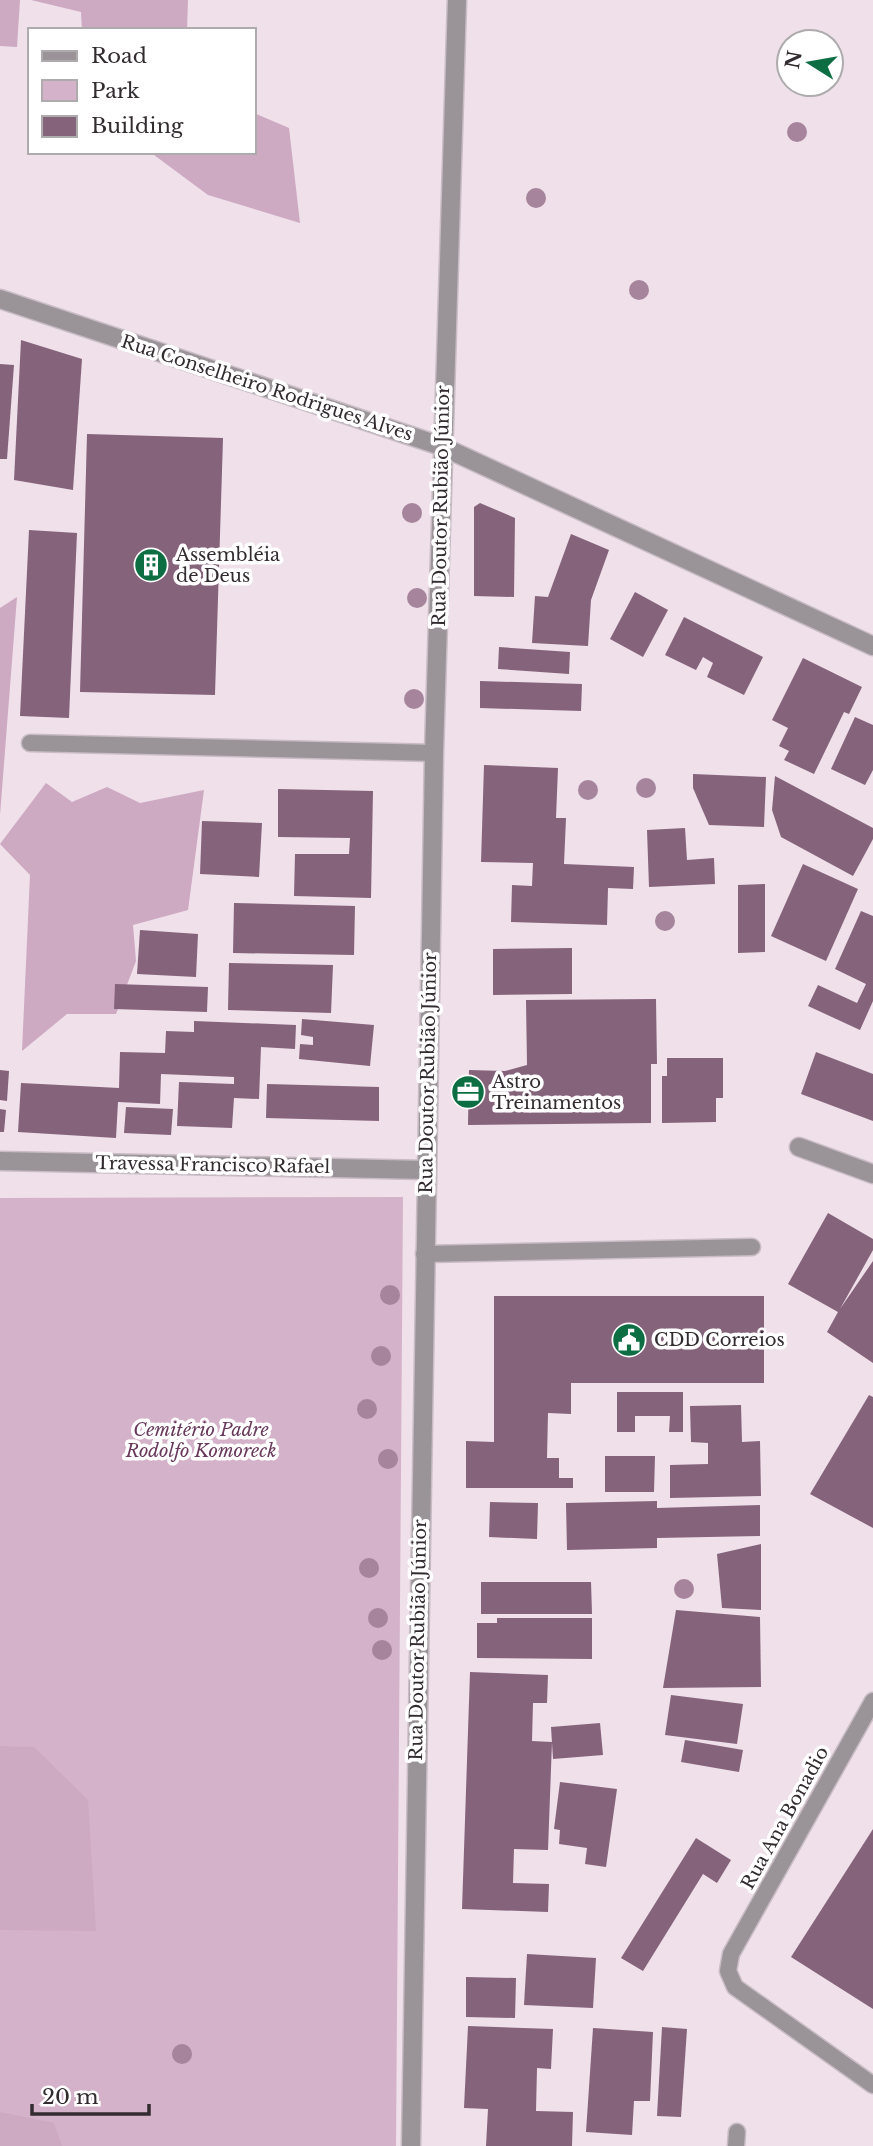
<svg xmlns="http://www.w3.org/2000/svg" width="873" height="2146" font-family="'Libre Baskerville',serif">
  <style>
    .green { fill: #d4b2c9 }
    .forest { fill: #cda9c2 }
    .building { fill: #85637b }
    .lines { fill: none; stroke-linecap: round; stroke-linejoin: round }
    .service-casing { stroke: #c9bcc5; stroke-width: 19 }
    .minor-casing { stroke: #c9bcc5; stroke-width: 21 }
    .service { stroke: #9a9498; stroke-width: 16 }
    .minor { stroke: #9a9498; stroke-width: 18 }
    .tree { fill: #a5849c }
    .labels { text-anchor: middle; stroke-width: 7; stroke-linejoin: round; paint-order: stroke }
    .street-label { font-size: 18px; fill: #322c30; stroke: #fff }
    .poi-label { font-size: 18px; fill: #322c30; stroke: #fff; text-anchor: start }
    .park-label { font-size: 18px; font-style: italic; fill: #69395c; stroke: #fff }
  </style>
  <rect width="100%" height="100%" fill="#efe0ea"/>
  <polygon class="green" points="403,1197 396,2146 0,2146 0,1198"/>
  <g class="forest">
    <polygon points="0,0 20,0 17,47 0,46"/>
    <polygon points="31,0 188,0 187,30 82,30 81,12"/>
    <polygon points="254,113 289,128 300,223 208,195 150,152 254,152"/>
    <polygon points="17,597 0,815 0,608"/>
    <polygon points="46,783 72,802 107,787 140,803 204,790 188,910 133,925 136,961 116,1014 67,1014 22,1051 30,875 0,844"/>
    <polygon points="0,1746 34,1747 88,1800 96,1931 0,1930"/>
    <polygon points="0,2112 54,2123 62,2146 0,2146"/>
  </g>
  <g class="building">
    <polygon points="21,340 82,359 73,490 14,480"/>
    <polygon points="0,364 14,365 7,459 0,459"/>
    <polygon points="87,434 223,438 215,695 80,692"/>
    <polygon points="480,503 515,518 514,597 474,596 474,507"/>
    <polygon points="29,530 77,533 69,718 20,716"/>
    <polygon points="571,534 609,550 591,600 588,646 532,643 535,596 548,597"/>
    <polygon points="635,592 668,610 643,657 610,639"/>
    <polygon points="684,617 763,657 744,695 707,677 713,663 703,657 696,670 665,655"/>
    <polygon points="499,647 570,652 569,674 498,669"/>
    <polygon points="803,658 862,687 849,714 844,712 814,774 784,760 789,751 779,746 788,728 772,720"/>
    <polygon points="480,681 582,684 581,711 480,708"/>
    <polygon points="855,717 873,725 873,770 865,785 831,769"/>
    <polygon points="484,765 558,768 556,818 566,818 564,864 634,867 633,889 608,888 607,925 511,922 512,885 532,886 533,863 481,862"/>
    <polygon points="693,774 766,777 764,827 709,825 693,788"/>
    <polygon points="775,776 873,828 873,839 853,876 781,837 772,810"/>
    <polygon points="278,789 373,791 371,898 294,896 295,854 349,854 350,838 278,837"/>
    <polygon points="202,821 262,823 259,877 200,874"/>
    <polygon points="685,828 687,860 714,858 715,884 649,887 647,830"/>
    <polygon points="803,864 858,889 826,961 771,936"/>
    <polygon points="765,884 765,952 738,953 738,885"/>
    <polygon points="234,903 355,906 354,955 233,953"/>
    <polygon points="861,911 873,916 873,1001 860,1030 808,1006 818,985 857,1003 866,984 835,969"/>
    <polygon points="140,930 198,934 196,977 137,974"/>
    <polygon points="572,948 572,994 493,995 493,949"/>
    <polygon points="229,963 333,965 331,1013 228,1010"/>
    <polygon points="115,984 208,987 207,1012 114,1009"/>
    <polygon points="656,999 657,1064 651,1064 651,1123 468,1125 469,1070 505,1071 527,1065 526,1000"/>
    <polygon points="302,1019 374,1025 370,1066 299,1059 300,1044 313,1045 313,1037 301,1035"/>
    <polygon points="194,1021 296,1025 295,1049 261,1047 259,1099 234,1098 232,1128 177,1126 179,1082 234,1084 234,1077 161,1074 160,1104 118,1102 116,1138 18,1132 21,1083 119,1088 120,1052 165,1053 166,1031 194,1032"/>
    <polygon points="816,1052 873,1074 873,1121 801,1094"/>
    <polygon points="667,1058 723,1058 723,1098 716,1098 716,1122 662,1123 662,1076 667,1076"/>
    <polygon points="0,1070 9,1071 7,1101 0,1100"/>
    <polygon points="267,1084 379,1087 379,1121 266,1118"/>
    <polygon points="126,1107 173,1109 171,1135 124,1133"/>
    <polygon points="0,1109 6,1110 4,1132 0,1132"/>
    <polygon points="828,1213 873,1239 873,1250 840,1309 873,1261 873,1363 827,1332 838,1312 788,1284"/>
    <polygon points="494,1296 764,1296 764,1383 571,1383 571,1414 548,1413 547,1458 559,1458 559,1478 573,1478 573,1488 466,1488 466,1441 494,1442"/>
    <polygon points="617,1392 683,1392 683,1432 669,1432 670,1416 635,1416 635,1432 617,1432"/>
    <polygon points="869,1395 873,1397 873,1528 810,1494"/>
    <polygon points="741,1405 742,1442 760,1441 761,1496 670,1498 670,1465 708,1464 708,1443 691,1442 690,1406"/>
    <polygon points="605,1456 655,1456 654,1492 605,1492"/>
    <polygon points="657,1501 657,1508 760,1505 760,1536 657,1538 657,1548 567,1550 566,1503"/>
    <polygon points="490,1502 538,1503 537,1539 489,1537"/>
    <polygon points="761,1544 761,1610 722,1608 717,1554"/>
    <polygon points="481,1582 591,1582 592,1614 481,1614"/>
    <polygon points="676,1610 760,1617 761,1687 663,1688"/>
    <polygon points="497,1618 592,1618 592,1659 477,1658 477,1623 497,1623"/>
    <polygon points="470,1672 548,1675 547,1703 533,1703 532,1741 552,1742 548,1850 514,1849 513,1883 549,1884 548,1912 462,1909"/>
    <polygon points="671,1695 743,1704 737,1744 665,1735"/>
    <polygon points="600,1723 603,1755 553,1759 551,1727"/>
    <polygon points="685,1740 743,1750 739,1772 681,1762"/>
    <polygon points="560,1782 617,1789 606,1867 585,1864 587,1848 559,1844 560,1830 554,1829"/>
    <polygon points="873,1829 873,2009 791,1957"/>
    <polygon points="696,1838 731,1860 717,1883 703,1874 643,1971 621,1958"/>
    <polygon points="527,1954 596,1958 593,2008 524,2005"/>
    <polygon points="466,1977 516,1978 515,2018 466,2017"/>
    <polygon points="468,2026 553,2029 551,2069 537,2068 536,2111 573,2112 572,2146 486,2146 488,2109 464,2108"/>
    <polygon points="662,2027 687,2029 681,2117 657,2116"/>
    <polygon points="593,2028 653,2032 650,2101 634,2101 632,2135 586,2132"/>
  </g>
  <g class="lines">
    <g class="service-casing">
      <g id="service">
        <polyline points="30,743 434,753"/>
        <polyline points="424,1254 752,1247"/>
        <polyline points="873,1701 731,1954 728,1971 735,1987 873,2085"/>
        <polyline points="736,2146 737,2132"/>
      </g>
    </g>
    <g class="minor-casing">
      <g id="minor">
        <polyline points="0,299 441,446 873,646"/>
        <polyline points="799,1147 873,1174"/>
        <polyline points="0,1161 426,1170"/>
        <polyline points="411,2146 434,753 457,0"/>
      </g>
    </g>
    <use href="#service" class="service"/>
    <use href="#minor" class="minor"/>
  </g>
  <g class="tree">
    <circle cx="797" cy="132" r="10"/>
    <circle cx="536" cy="198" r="10"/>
    <circle cx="639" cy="290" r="10"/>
    <circle cx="412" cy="513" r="10"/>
    <circle cx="417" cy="598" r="10"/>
    <circle cx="414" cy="699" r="10"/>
    <circle cx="646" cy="788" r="10"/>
    <circle cx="588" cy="790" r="10"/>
    <circle cx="665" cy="921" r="10"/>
    <circle cx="390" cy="1295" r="10"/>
    <circle cx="381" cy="1356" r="10"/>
    <circle cx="367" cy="1409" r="10"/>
    <circle cx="388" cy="1459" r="10"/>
    <circle cx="369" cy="1568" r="10"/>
    <circle cx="684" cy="1589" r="10"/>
    <circle cx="378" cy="1618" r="10"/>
    <circle cx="382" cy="1650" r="10"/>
    <circle cx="182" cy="2054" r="10"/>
  </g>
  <defs>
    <g id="building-disc" transform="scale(1.75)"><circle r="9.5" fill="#0d6e43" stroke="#fff"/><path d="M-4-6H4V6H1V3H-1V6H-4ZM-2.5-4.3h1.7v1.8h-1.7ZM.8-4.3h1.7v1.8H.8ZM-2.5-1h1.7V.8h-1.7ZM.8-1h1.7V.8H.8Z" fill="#fff"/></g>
    <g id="office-disc" transform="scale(1.75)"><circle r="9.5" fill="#0d6e43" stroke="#fff"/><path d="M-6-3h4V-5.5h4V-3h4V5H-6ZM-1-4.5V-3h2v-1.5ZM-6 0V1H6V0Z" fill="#fff"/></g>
    <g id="civic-disc" transform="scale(1.75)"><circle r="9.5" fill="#0d6e43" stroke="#fff"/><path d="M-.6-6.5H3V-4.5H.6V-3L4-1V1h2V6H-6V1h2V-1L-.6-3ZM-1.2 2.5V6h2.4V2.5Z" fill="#fff"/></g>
  </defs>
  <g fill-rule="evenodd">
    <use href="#building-disc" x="151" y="565"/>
    <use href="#office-disc" x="468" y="1092"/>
    <use href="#civic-disc" x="629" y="1340"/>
  </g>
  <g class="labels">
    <g class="street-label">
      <text transform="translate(267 388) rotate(18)" y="6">Rua Conselheiro Rodrigues Alves</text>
      <text transform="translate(441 506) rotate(-89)" y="6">Rua Doutor Rubião Júnior</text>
      <text transform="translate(428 1073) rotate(-89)" y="6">Rua Doutor Rubião Júnior</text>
      <text transform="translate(213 1165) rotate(1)" y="6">Travessa Francisco Rafael</text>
      <text transform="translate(418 1640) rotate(-89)" y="6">Rua Doutor Rubião Júnior</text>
      <text transform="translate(785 1818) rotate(-61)" y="6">Rua Ana Bonadio</text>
    </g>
    <g class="poi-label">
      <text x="176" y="561">Assembléia<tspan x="176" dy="21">de Deus</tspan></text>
      <text x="492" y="1088">Astro<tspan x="492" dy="21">Treinamentos</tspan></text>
      <text x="654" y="1346">CDD Correios</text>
    </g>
    <g class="park-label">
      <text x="201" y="1436">Cemitério Padre<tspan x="201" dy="21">Rodolfo Komoreck</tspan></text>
    </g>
  </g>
  <rect x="28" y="28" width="228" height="126" fill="#ffffff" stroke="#adabac" stroke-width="2"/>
  <rect x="42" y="51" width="35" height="10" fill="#9a9498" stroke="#adabac" stroke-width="2"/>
  <text x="91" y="63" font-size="21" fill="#322c30">Road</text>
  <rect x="42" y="80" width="35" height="21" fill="#d4b2c9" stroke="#adabac" stroke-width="2"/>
  <text x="91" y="98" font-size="21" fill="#322c30">Park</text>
  <rect x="42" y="116" width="35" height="21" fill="#85637b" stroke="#adabac" stroke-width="2"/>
  <text x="91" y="133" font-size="21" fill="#322c30">Building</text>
  <g transform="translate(810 63) rotate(281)"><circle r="33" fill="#ffffff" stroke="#adabac" stroke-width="2"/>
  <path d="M0-5L12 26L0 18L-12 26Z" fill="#0d6e43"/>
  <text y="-10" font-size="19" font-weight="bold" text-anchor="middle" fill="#322c30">N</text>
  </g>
  <path d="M32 2104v10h117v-10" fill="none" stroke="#322c30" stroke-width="3.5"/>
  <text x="42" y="2104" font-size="21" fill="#322c30" stroke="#ffffff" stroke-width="5" paint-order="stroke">20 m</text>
</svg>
